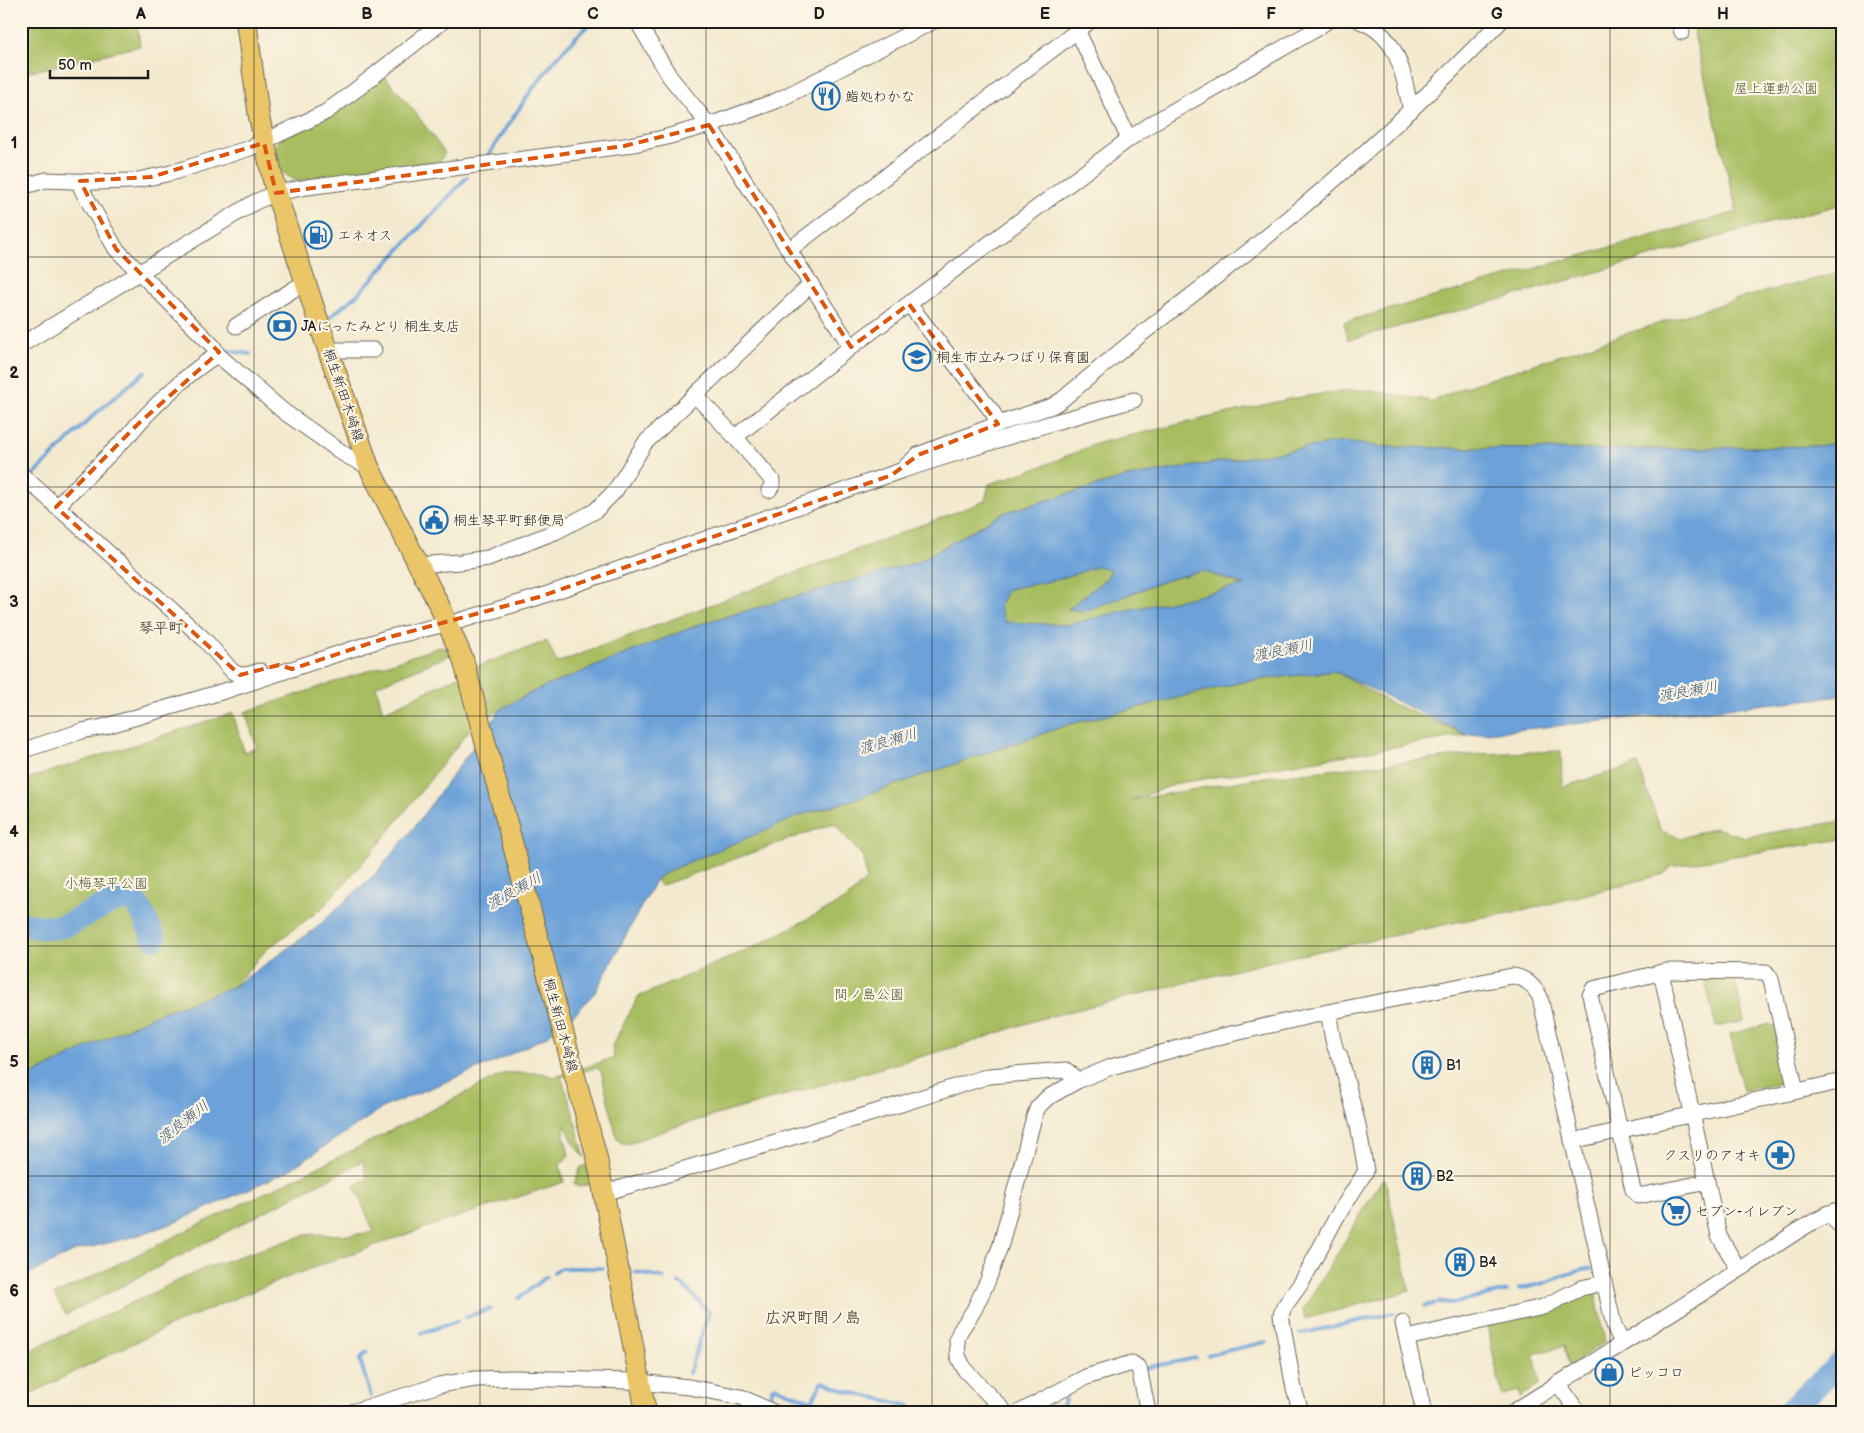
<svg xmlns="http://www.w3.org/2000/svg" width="1864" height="1433" font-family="'Balsamiq Sans','Klee One',sans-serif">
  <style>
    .green { fill: #a8bd61; stroke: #626c3e }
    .water { fill: #6ca2d9; stroke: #445f7a; fill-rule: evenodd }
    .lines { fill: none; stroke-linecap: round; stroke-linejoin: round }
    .stream { stroke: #6ca2d9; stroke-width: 4 }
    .river { stroke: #6ca2d9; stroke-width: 24 }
    .minor-casing { stroke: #67645a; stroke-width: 17 }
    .major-casing { stroke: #67645a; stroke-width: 22 }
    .minor { stroke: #fff; stroke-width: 15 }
    .major { stroke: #eac669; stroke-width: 20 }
    .marked { fill: none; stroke: #de560d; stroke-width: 4; stroke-dasharray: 10 6; stroke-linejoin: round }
    .grid { fill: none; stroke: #1c1c1c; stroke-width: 1; stroke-opacity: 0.55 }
    .labels { text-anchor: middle; stroke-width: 4.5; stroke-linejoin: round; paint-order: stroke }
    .park-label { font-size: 14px; fill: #545c38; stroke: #fcf5e5 }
    .poi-label { font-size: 14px; fill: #1c1c1c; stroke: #fcf5e5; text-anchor: start }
    .street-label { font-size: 14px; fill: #1c1c1c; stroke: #fcf5e5 }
    .neighbourhood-label { font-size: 15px; font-weight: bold; fill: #5c4f40; stroke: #fcf5e5 }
    .water-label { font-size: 15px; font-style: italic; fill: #405871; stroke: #fcf5e5 }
    .quarter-label { font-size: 16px; font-weight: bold; fill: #5c4f40; stroke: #fcf5e5 }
    .neatline { fill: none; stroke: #1c1c1c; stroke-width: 2 }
    .grid-label { font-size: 16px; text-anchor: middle; font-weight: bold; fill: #1c1c1c }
  </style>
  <rect width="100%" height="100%" fill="#fcf5e5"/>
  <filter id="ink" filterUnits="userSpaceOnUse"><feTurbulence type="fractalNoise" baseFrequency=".02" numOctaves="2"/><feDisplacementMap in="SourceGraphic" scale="10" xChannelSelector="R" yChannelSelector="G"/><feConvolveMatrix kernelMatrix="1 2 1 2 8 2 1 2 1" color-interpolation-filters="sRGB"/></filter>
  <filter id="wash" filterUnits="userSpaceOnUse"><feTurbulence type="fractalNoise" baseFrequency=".0096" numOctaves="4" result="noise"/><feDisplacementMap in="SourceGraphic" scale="20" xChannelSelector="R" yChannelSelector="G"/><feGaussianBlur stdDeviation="1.12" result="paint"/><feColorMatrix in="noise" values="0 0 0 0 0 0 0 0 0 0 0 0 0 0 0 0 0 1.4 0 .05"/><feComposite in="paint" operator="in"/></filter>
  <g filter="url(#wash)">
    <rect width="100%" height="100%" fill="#f3e9ce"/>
    <g class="green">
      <polygon points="21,21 137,21 140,46 21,74"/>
      <polygon points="1691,21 1843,21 1843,204 1754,227 1495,301 1348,340 1344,322 1737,212"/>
      <polygon points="381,72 415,112 445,153 440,161 296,181 282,172 275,146 277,141"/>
      <polygon points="1843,272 1843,442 1818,446 1606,450 1383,447 1342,442 1127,477 1003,513 918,562 703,623 532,692 501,709 472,727 375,849 321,909 267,949 233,987 155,1015 21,1080 21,781 233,713 244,752 257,748 245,712 439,647 443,648 447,647 450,655 376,686 383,712 486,663 547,641 557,663 985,501 989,484 1040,467 1098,443 1289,399 1341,391 1366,390 1433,401 1462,388 1622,335 1741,298"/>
      <polygon points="1099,566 1111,570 1107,578 1069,609 1085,611 1167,580 1202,571 1246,586 1180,600 1132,609 1066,625 1005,622 999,606 1007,589 1056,580"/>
      <path d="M1334,671L1391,703L1467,735L1179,783L1132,800L1265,777L1479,754L1561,751L1562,787L1638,764L1661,831L1681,838L1715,828L1745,837L1843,821V839L1671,866L1664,874L1522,911L1472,919L1273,961L1036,1020L969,1043L681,1125L624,1145L617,1139L601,1071L596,1068L561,1077L570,1102L585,1158L573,1142L565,1124L564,1134L569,1155L560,1165L564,1182C439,1223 312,1264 191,1317C134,1342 77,1370 21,1399V1355L207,1267L308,1234L350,1235L374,1232L354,1185L367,1179L363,1161L66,1315L54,1295L349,1152L505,1073H542L554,1077L614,1058L612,1046L638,997L754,947L846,899L866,880L864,858L834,823L660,886L656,879L670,870L804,814L849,801L1070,724L1246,681Z"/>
      <polygon points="1704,977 1734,977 1744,1021 1716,1027"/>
      <polygon points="1769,1024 1776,1027 1786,1077 1782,1083 1743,1091 1730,1034"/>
      <polygon points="586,1165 589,1167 592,1181 590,1184 578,1187 574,1184 581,1167"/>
      <polygon points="1385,1179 1410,1291 1305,1319 1303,1310 1381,1181"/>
      <polygon points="1595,1291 1605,1342 1570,1365 1568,1364 1564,1346 1534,1354 1540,1384 1520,1397 1519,1391 1502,1395 1487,1326 1576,1296"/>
    </g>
    <path class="water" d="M1342,442L1383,447L1606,450L1818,446L1843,442V696L1467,735L1334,671L1246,681L1070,724L849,801L804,814L670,870L656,879L596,991L578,1011L549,1035L497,1061L384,1107L286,1172L179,1221L133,1237L75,1251L21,1278V1080L155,1015L233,987L315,929L376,873L412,830L501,709L532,692L703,623L918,562L1003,513L1127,477ZM1099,566L1111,570L1107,578L1068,609L1085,611L1167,580L1202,571L1245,585L1180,600L1132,609L1066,625L1005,622L999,606L1008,589L1056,580Z"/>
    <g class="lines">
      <g class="stream">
        <path d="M488,156C519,108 550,58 593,21"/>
        <polyline points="330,317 358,294 467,177"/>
        <polyline points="222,350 250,354"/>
        <polyline points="32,476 93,416 145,371"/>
        <polyline points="554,1272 561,1268 603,1268"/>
        <polyline points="635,1272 664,1278"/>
        <polyline points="679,1283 683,1285 709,1312 689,1373"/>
        <polyline points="1519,1289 1545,1283 1571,1273 1591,1268"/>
        <polyline points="519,1298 546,1277"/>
        <polyline points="1425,1306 1441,1302 1455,1303 1507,1291"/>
        <polyline points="466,1317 490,1309"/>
        <polyline points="422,1333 457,1321"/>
        <polyline points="1300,1334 1394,1313"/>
        <polyline points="368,1352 364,1354 360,1360 371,1396"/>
        <polyline points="1208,1355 1266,1342"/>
        <polyline points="1145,1368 1196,1358"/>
        <polyline points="771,1394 773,1387 775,1387 812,1401 822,1382 824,1382 845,1391 910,1406 910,1412"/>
        <polyline points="1059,1412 1065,1400"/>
      </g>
      <g class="river">
        <path d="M21,925C35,925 49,930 63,926C80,921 118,892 133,901C141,906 149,929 154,938"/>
        <polyline points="1788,1412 1843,1361"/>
      </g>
    </g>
  </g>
  <g filter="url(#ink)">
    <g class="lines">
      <g class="minor-casing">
        <g id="minor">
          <polyline points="637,21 670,77 709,125 851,347"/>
          <path d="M1360,21C1400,36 1403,75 1411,111"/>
          <polyline points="1679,21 1682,32"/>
          <polyline points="1077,30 1129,139"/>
          <polyline points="80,181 82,190 116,249 213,346 218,355 283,411 347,456 369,467"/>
          <polyline points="21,187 46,180 96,182 133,181 171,173 250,148 326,112 357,89 443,21"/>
          <polyline points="789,250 1090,21"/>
          <polyline points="909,304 993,413 998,424"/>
          <polyline points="236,326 305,282"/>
          <polyline points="21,345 255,202 276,193 307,187 624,146 663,138 709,125 776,101 934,21"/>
          <polyline points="328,350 374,350"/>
          <polyline points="695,395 735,437 851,347 1129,139 1154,122 1311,32 1327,21"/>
          <polyline points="735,437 772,480 772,486 769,490"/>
          <path d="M905,467L918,455L998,424L1052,406L1063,399C1093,374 1122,349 1153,325C1192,295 1232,265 1270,234C1351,168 1428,96 1501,21"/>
          <path d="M21,474L204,639L232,671C241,678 249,674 260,671"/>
          <path d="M56,507L129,435C145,414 195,366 218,355"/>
          <polyline points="420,568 429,564 461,562 488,558 557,531 595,511 615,491 645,443 811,284"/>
          <polyline points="21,751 82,731 103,727 231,689 386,638 459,621 539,597 903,470 1055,422 1134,400"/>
          <polyline points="1661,972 1719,1236 1739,1270"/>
          <polyline points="1572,1141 1843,1081"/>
          <polyline points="1707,1182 1639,1196 1633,1190 1590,995 1593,989 1667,971 1766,972 1771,979 1796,1091"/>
          <polyline points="604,1193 863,1116 989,1076 1066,1070 1072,1075 1077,1081"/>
          <polyline points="1828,1213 1843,1229"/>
          <polyline points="1403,1323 1424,1412"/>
          <polyline points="1407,1338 1543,1307 1581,1288 1604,1283"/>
          <polyline points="1558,1383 1578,1412"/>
          <polyline points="352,1412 439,1385 476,1379 514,1378 628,1381 689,1387 741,1397 773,1412"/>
          <path d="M1005,1412L965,1370L958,1356L957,1339L960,1331L974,1310L988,1280L1001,1244L1034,1117L1038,1107L1047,1098L1077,1081L1111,1067L1222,1036L1328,1012L1512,976C1525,977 1533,985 1540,997L1614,1326L1622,1343"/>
          <polyline points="1020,1412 1086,1377 1132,1363 1139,1368 1148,1412"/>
          <path d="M1301,1412L1294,1389L1281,1315L1284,1307L1302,1282L1336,1218L1366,1171L1358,1125L1340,1056C1332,1049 1331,1023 1328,1012"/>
          <path d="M1513,1412C1588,1365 1664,1318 1739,1270C1773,1249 1805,1222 1843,1208"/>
        </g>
      </g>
      <g class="major-casing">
        <polyline id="major" points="246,21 259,117 276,193 328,350 369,467 440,607 463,659 597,1158 646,1412"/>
      </g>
      <use href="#minor" class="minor"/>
      <use href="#major" class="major"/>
    </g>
  </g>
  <path class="marked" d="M709,125L851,347L909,304L998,424L918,455L892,475L539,597L386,638L292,669L279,665L240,675L56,507L137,425L219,352L116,249L80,181L151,177L264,143L276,193L624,146Z"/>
  <path class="grid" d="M254,21V1412M480,21V1412M706,21V1412M932,21V1412M1158,21V1412M1384,21V1412M1610,21V1412M21,257H1843M21,487H1843M21,716H1843M21,946H1843M21,1176H1843"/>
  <defs>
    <g id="restaurant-ring" transform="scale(1.4375)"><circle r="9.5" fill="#fcf5e5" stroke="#1f6fb2" stroke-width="1.5"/><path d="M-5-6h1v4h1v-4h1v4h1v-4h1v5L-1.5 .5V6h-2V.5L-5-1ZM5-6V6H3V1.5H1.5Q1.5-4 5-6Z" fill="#1f6fb2"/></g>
    <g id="fuel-ring" transform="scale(1.4375)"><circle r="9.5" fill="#fcf5e5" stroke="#1f6fb2" stroke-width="1.5"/><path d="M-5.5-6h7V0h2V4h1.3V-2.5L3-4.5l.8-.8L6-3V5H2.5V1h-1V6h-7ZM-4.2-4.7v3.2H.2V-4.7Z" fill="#1f6fb2"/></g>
    <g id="bank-ring" transform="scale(1.4375)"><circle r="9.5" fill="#fcf5e5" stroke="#1f6fb2" stroke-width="1.5"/><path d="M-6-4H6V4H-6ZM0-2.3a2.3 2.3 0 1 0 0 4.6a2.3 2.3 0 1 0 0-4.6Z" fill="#1f6fb2"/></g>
    <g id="school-ring" transform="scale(1.4375)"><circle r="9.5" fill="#fcf5e5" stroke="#1f6fb2" stroke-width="1.5"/><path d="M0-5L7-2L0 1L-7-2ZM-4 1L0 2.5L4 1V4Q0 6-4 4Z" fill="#1f6fb2"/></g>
    <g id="civic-ring" transform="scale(1.4375)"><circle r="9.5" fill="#fcf5e5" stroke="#1f6fb2" stroke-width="1.5"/><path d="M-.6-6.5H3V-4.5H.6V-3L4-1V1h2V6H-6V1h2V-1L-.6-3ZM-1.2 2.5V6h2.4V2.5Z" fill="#1f6fb2"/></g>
    <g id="building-ring" transform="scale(1.4375)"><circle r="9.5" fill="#fcf5e5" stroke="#1f6fb2" stroke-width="1.5"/><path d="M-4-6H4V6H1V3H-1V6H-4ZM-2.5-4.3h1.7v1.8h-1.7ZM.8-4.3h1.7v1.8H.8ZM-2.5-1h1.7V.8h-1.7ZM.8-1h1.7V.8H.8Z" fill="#1f6fb2"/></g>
    <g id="pharmacy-ring" transform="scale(1.4375)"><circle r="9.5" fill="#fcf5e5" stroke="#1f6fb2" stroke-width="1.5"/><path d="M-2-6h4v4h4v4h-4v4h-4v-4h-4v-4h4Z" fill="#1f6fb2"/></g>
    <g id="supermarket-ring" transform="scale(1.4375)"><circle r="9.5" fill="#fcf5e5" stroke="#1f6fb2" stroke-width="1.5"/><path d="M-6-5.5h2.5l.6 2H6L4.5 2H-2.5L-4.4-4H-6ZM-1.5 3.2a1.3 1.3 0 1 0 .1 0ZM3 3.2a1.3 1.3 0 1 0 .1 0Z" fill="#1f6fb2"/></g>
    <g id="shop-ring" transform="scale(1.4375)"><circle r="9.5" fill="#fcf5e5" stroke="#1f6fb2" stroke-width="1.5"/><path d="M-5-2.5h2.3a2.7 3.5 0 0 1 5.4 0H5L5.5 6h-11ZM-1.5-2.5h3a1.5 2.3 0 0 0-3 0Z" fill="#1f6fb2"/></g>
  </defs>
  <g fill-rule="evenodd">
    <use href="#restaurant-ring" x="826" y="96"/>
    <use href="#fuel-ring" x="318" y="235"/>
    <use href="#bank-ring" x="282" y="326"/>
    <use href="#school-ring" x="917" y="357"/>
    <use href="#civic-ring" x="434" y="520"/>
    <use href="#building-ring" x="1427" y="1065"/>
    <use href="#pharmacy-ring" x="1780" y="1155"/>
    <use href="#building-ring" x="1417" y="1176"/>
    <use href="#supermarket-ring" x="1676" y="1211"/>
    <use href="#building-ring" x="1460" y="1262"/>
    <use href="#shop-ring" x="1609" y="1372"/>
  </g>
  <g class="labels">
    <g class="park-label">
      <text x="1776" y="93">屋上運動公園</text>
      <text x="106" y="888">小梅琴平公園</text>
      <text x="869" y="999">間ノ島公園</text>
    </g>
    <g class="poi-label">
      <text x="845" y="101">鮨処わかな</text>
      <text x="337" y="240">エネオス</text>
      <text x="301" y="331">JAにったみどり 桐生支店</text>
      <text x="936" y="362">桐生市立みつぼり保育園</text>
      <text x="453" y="525">桐生琴平町郵便局</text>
      <text x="1446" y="1070">B1</text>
      <text x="1761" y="1160" text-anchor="end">クスリのアオキ</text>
      <text x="1436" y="1181">B2</text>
      <text x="1695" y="1216">セブン-イレブン</text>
      <text x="1479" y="1267">B4</text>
      <text x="1628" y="1377">ピッコロ</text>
    </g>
    <g class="street-label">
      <text transform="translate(344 395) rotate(71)" y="5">桐生新田木崎線</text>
      <text transform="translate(561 1025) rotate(75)" y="5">桐生新田木崎線</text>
    </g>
    <g class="neighbourhood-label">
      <text x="161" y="633">琴平町</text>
    </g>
    <g class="water-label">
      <text transform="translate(1283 650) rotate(-11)" y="5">渡良瀬川</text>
      <text transform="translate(1688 691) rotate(-10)" y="5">渡良瀬川</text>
      <text transform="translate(888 741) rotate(-16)" y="5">渡良瀬川</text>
      <text transform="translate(514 891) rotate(-29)" y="5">渡良瀬川</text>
      <text transform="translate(183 1122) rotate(-38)" y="5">渡良瀬川</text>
    </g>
    <g class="quarter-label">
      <text x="813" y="1323">広沢町間ノ島</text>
    </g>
  </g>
  <rect width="1864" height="1433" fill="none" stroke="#fcf5e5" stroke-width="55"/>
  <path d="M50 70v8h98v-8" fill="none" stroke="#1c1c1c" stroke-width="2.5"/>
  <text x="58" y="70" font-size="15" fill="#1c1c1c" stroke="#fcf5e5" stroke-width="4" paint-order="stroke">50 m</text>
  <rect x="28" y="28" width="1808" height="1378" class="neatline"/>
  <g class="grid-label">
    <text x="141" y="19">A</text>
    <text x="367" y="19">B</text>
    <text x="593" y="19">C</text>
    <text x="819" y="19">D</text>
    <text x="1045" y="19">E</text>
    <text x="1271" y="19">F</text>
    <text x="1497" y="19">G</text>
    <text x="1723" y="19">H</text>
    <text x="14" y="148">1</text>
    <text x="14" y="378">2</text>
    <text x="14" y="607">3</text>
    <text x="14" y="837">4</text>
    <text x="14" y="1067">5</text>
    <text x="14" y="1296">6</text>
  </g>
</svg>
